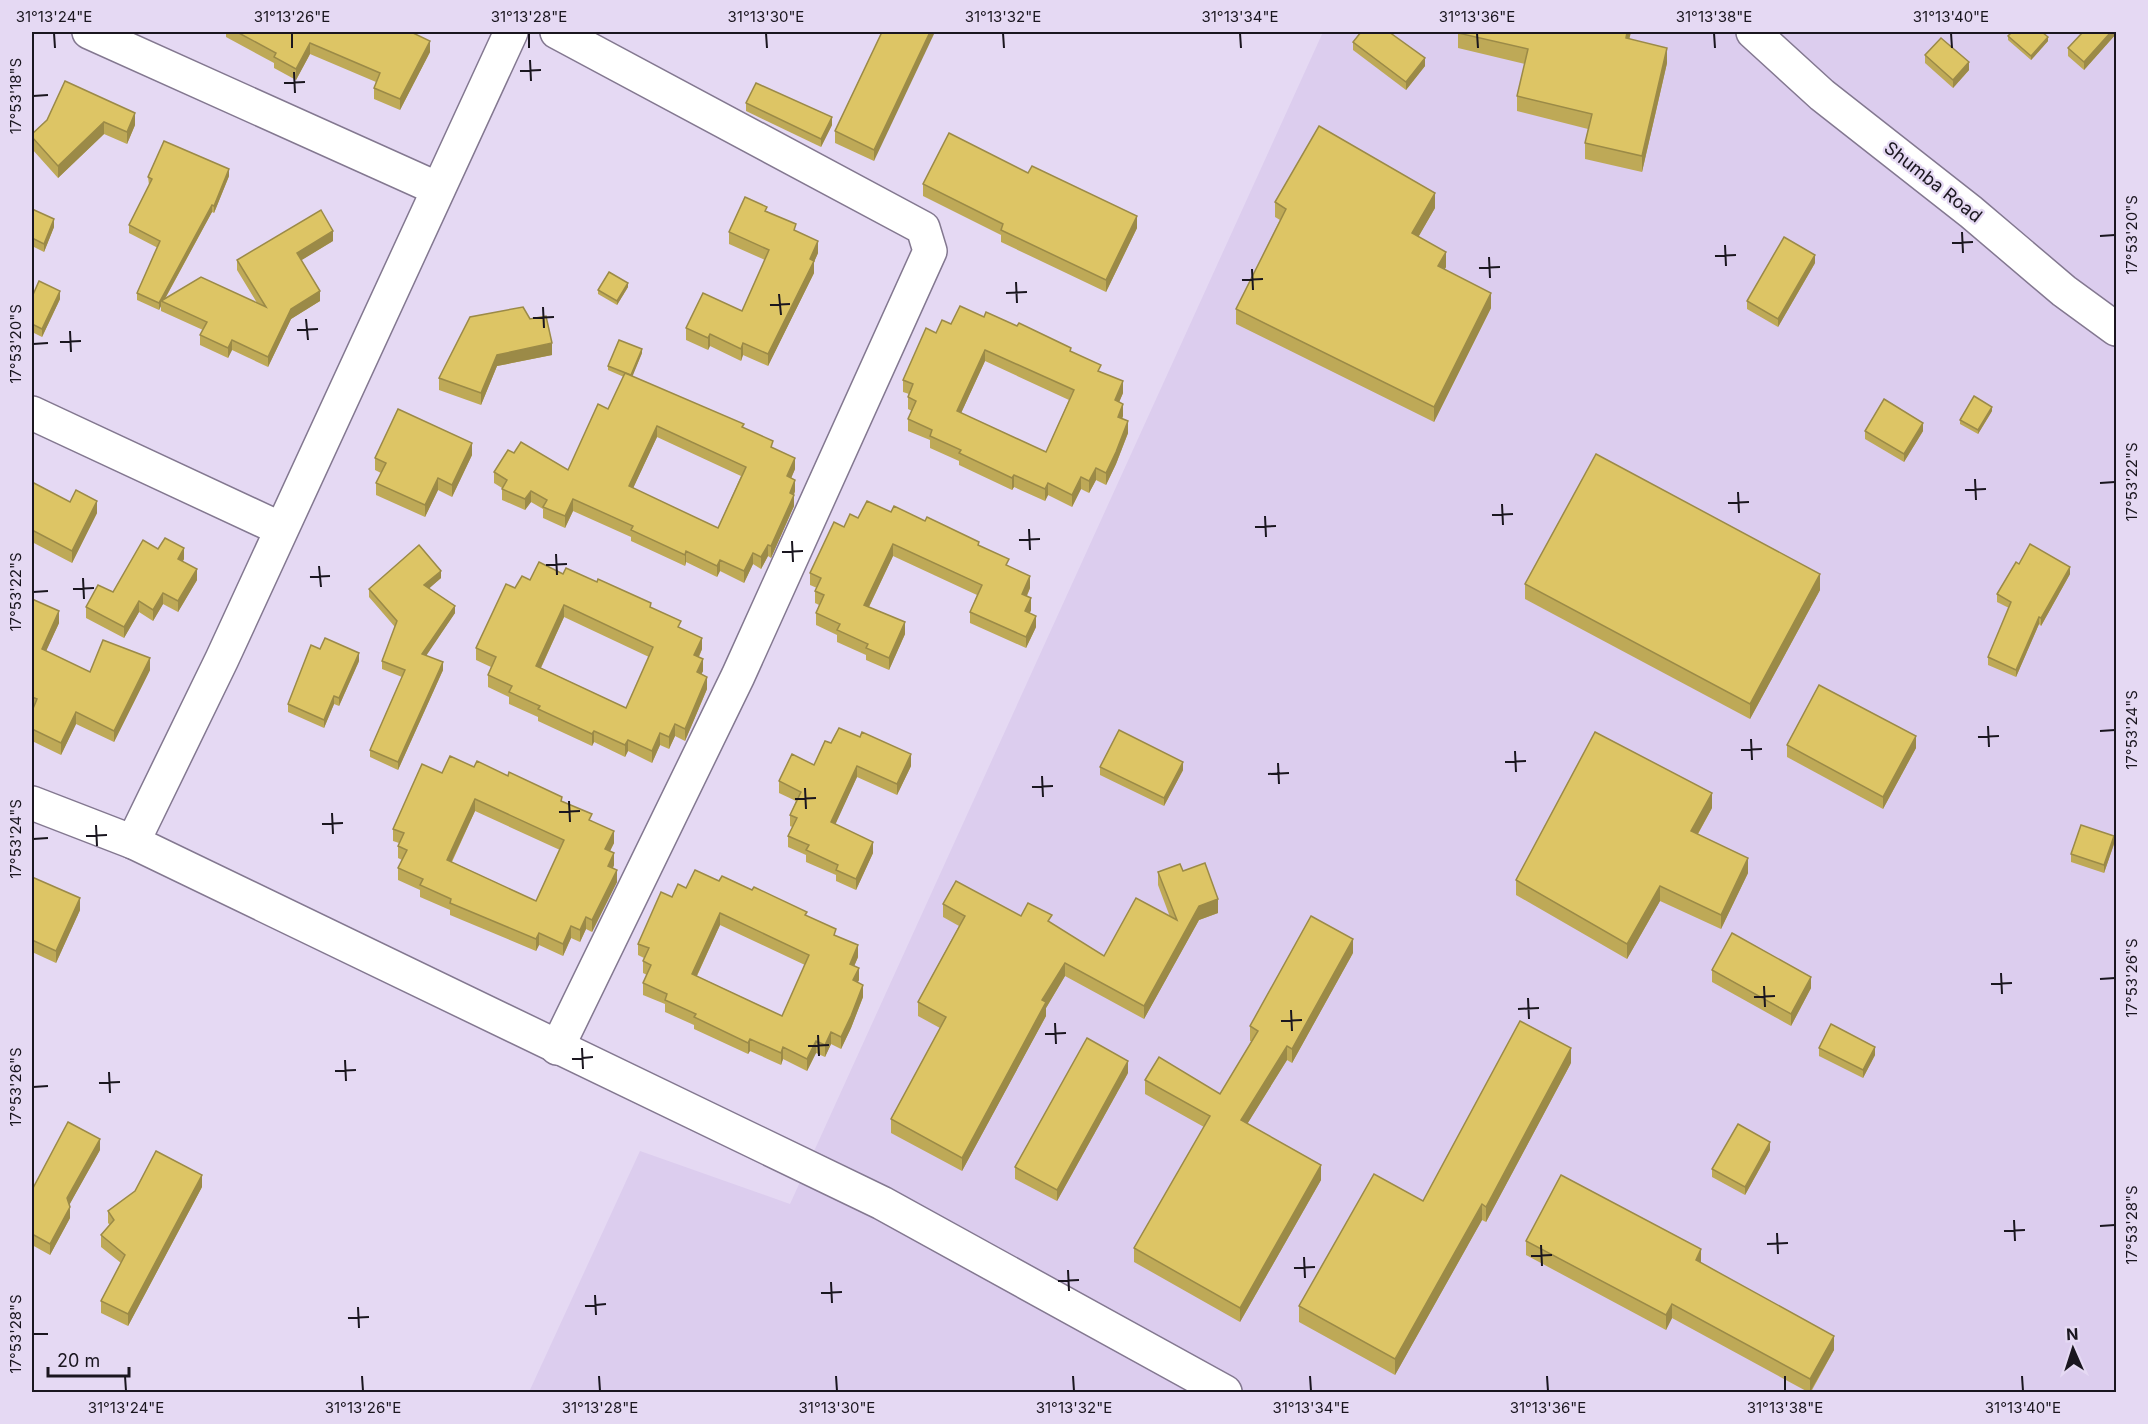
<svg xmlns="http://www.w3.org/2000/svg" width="2148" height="1424" font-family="Inter,sans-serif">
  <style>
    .built { fill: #dccdee }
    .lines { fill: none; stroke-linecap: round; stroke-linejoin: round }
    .minor-casing { stroke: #837890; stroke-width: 36 }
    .minor { stroke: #fff; stroke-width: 33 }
    .wall { fill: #bea957; fill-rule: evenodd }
    .shaded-wall { fill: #9b8a47 }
    .building { fill: #ddc565; stroke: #9b8a47; stroke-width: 1.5; fill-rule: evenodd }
    .ticks { fill: none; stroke: #1a161f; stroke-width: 2 }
    .labels { text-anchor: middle; stroke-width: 4.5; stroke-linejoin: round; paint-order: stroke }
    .street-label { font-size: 18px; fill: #1a161f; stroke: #e5d9f3 }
    .neatline { fill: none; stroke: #1a161f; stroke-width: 2 }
    .ticks-label { font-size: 15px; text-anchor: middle; fill: #1a161f }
  </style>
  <rect width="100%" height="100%" fill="#e5d9f3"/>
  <polygon class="built" points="1323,32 2116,32 2116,1392 529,1392 640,1151 790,1204"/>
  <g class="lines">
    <g class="minor-casing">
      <g id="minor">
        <polyline points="89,32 438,189"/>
        <polyline points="1753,32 1822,95 1971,212 2064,291 2116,329"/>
        <polyline points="32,413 281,529"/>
        <polyline points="32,803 133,842 882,1203 1225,1392"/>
        <polyline points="133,842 222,659 511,32"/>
        <polyline points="557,1048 738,676 930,251 923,228 557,32"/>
      </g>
    </g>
    <use href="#minor" class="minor"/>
  </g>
  <g class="wall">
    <polygon points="226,32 411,32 430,52 400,110 374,99 374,88 376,82 310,54 296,80 274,68 274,63 226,37"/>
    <polygon points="882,32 874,161 835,143 835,131"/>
    <polygon points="1458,32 1631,32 1629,38 1667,63 1642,172 1585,159 1585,143 1588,129 1517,111 1517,96 1525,64 1458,48"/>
    <polygon points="2116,32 2116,34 2084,70 2068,56 2068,48"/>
    <polygon points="2008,36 2048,41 2031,60 2008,40"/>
    <polygon points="1353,42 1425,66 1406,90 1353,50"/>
    <polygon points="1925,55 1969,70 1953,88 1925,63"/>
    <polygon points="65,81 135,125 127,144 104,134 58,178 32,149 32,134 47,120"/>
    <polygon points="746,103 832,125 821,147 746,111"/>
    <polygon points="229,176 214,213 212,212 165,299 257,303 237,270 237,260 333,241 301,260 320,301 291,319 268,367 232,350 228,358 200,345 200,335 203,330 161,311 161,306 159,310 137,300 137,293 158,248 129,233 129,225 149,185 148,177"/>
    <polygon points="923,184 1137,228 1106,292 1001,242 1001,235 923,196"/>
    <polygon points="1275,202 1435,208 1418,237 1446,267 1444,270 1491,308 1434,422 1236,324 1236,309 1280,220 1275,217"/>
    <polygon points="32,209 54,227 44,252 32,246"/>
    <polygon points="767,211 796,231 818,253 814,262 814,273 768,366 743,355 741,361 710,346 708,350 686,340 686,328 742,311 765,260 729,244 729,232"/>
    <polygon points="1815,263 1778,327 1747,309 1747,301"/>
    <polygon points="628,287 617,305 598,294 598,290"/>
    <polygon points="32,297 60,299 42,337 32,332"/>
    <path d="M984,317L1071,352L1101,372L1123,393L1119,402L1123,416L1122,419L1128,433L1116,464L1106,485L1096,480L1089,493L1081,489L1072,507L1048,495L1045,501L1014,487L1012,490L959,465V461L930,448V440L908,431V419L912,411L908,409V397L909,394L903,392V380L936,333L951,324ZM985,361L1069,400L1046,452L961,413Z"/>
    <polygon points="530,319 552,355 497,366 481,405 439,390 439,378"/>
    <path d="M642,353L632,376L744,428L773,449L795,469L791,478L795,491L794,495V506L771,558L768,556L761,569L753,564L744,583L720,571L717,577L686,562L685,566L631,541V537L573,511L565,528L543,518V509L531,502L525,510L502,500V488L494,483V472L514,453L568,470L608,409L624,377L608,370V366ZM657,437L741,476L718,528L633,488Z"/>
    <polygon points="1992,411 1978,434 1960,424 1960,420"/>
    <polygon points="1865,431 1923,431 1904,462 1865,439"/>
    <polygon points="472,455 452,497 438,490 425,517 376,495 376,483 381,473 375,470 375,458"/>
    <polygon points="32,482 70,502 97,513 72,563 32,542"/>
    <polygon points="891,512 979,546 1009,566 1030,588 1027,596 1031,610 1030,613 1036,627 1026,648 970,623 970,612 977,595 893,556 869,607 905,634 889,670 866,660 866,655 837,642 837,635 816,625 816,613 819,605 815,603 815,591 817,588 810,585 810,573 844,527 858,518"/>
    <polygon points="158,549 184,559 183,561 197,580 178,612 163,604 153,621 139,612 124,638 86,618 86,607 113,592"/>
    <polygon points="2019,564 2070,574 2041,626 2039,624 2016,677 1988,665 1988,657 2009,608 1997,602 1997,594"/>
    <path d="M563,574L651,608L681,628L702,649L699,657L703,671L701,674L707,689L685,741L675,736L669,749L660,745L652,763L628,751L625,757L594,742L592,746L538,721V717L509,704V697L488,687V675L491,667L476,660V648L515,588L530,580ZM564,617L649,657L626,708L541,668Z"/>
    <polygon points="441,578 429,588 455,613 426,655 443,670 398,770 370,757 370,750 402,677 382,669 382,661 395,627 369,597 369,589"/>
    <polygon points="1525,584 1820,590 1750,719 1525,599"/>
    <polygon points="32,599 59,623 46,651 90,672 150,670 114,742 76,724 61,755 32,741"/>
    <polygon points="359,661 339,706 334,704 324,728 288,712 288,704"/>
    <polygon points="831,743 911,766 897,795 857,777 835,824 873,853 856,890 836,881 836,875 806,862 806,855 788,847 788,836 792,827 790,826 790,815 796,801 779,793 779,781 814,765"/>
    <polygon points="1787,745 1916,748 1883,809 1787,757"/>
    <path d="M474,767L562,801L592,821L614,843L610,851L614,865L613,868L617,882L592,932L586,929L580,942L571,938L563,956L539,945L536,951L450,915V910L420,897V890L398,880V868L402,860L398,858V846L399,843L393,841V829L442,773ZM475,811L560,850L536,901L452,862Z"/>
    <polygon points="1100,767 1183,770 1164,806 1100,775"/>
    <polygon points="1712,808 1698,834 1748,873 1721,929 1660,901 1627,959 1516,895 1516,880"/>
    <polygon points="2114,844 2104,873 2071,862 2071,854"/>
    <polygon points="1183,871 1218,913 1199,920 1144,1019 1065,976 1046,1008 1046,1016 962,1171 891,1133 891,1119 940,1028 918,1016 918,1002 959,926 943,917 943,904 1021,916 1104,956 1170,917 1158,885 1158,872"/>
    <polygon points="32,877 80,910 56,963 32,952"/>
    <path d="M719,881L807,916L836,936L858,957L854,966L859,980L857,983L863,997L851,1028L841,1049L831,1044L825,1057L816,1053L807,1071L783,1059L781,1065L750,1051L748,1054L694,1029V1025L665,1012V1004L643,995V983L647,975L643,973V961L644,958L638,955V944L672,897L686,888ZM720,925L805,965L782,1016L697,976Z"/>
    <polygon points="1353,953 1292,1063 1287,1060 1247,1124 1321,1180 1240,1322 1134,1262 1134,1248 1204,1127 1145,1094 1145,1080 1220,1094 1252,1041 1250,1041 1250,1026"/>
    <polygon points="1712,970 1811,988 1791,1026 1712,982"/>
    <polygon points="1819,1048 1875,1055 1863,1078 1819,1056"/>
    <polygon points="1571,1063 1486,1222 1482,1220 1395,1375 1299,1322 1299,1306 1423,1201"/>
    <polygon points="1128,1073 1057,1201 1015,1179 1015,1167"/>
    <polygon points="100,1150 69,1205 70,1218 50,1255 32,1245 32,1190"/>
    <polygon points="1770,1150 1745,1195 1712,1177 1712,1169"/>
    <polygon points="202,1187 128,1326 101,1313 101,1301 121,1263 101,1247 101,1235 110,1225 108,1223 108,1211"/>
    <polygon points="1526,1241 1701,1263 1834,1350 1811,1392 1808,1392 1672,1318 1666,1330 1526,1255"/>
  </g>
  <g class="shaded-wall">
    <polygon points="930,32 935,32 874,161 874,150"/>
    <polygon points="1627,32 1631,32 1626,53 1626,38"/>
    <polygon points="2111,32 2116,32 2116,34 2084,70 2084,62"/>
    <polygon points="2048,37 2048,41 2031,60 2031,56"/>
    <polygon points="430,41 430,52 400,110 400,99"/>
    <polygon points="310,43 310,54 296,80 296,69"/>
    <polygon points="1667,48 1667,63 1642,172 1642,156"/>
    <polygon points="1425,58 1425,66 1406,90 1406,82"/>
    <polygon points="1969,62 1969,70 1953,88 1953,80"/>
    <polygon points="135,113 135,125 127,144 127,132"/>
    <polygon points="832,117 832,125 821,147 821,139"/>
    <polygon points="104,122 104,134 58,178 58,166"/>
    <polygon points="229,169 229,176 214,213 214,206"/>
    <polygon points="1435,193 1435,208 1412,248 1412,233"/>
    <polygon points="212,205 212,212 163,302 161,301 161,306 159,310 159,303"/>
    <polygon points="1137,216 1137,228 1106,292 1106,280"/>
    <polygon points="54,219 54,227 44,252 44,244"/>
    <polygon points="333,231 333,241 297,263 297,253"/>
    <polygon points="818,241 818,253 814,262 814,273 768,366 768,354"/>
    <polygon points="1446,252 1446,267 1438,281 1438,266"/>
    <polygon points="1815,255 1815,263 1778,327 1778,319"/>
    <polygon points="628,283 628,287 617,305 617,301"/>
    <polygon points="60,291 60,299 42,337 42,329"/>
    <polygon points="320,291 320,301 291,319 268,367 268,357 291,309"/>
    <polygon points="1491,293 1491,308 1434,422 1434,407"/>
    <polygon points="710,334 710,346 708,350 708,338"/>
    <polygon points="232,340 232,350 228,358 228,348"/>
    <polygon points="552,343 552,355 497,366 481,405 481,393 497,355"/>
    <polygon points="743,343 743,355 741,361 741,349"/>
    <polygon points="642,349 642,353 631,380 631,376"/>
    <polygon points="985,350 985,361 957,422 957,411"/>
    <polygon points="1123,381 1123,393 1115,412 1115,400"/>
    <polygon points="1123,404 1123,416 1118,428 1118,417"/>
    <polygon points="1992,407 1992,411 1978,434 1978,430"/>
    <polygon points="1128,421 1128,433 1116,464 1106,485 1106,473"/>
    <polygon points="1923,423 1923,431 1904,462 1904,454"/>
    <polygon points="657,426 657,437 629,497 629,486"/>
    <polygon points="472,443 472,455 452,497 452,485"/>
    <polygon points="795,458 795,469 787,488 787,476"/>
    <polygon points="1096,468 1096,480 1089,493 1089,481"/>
    <polygon points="1014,475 1014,487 1012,490 1012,478"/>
    <polygon points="1081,477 1081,489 1072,507 1072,495"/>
    <polygon points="438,478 438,490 425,517 425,505"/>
    <polygon points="795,480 795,491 790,504 790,493"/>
    <polygon points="1048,483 1048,495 1045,501 1045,489"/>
    <polygon points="531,491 531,502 525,510 525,499"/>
    <polygon points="794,495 794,506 771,558 771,546"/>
    <polygon points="573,499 573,511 565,528 565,516"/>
    <polygon points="97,501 97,513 72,563 72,551"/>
    <polygon points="893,544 893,556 864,617 864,605"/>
    <polygon points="768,545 768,556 761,569 761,557"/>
    <polygon points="184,548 184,559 178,569 178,559"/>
    <polygon points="686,551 686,562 685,566 685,555"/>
    <polygon points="753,553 753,564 744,583 744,571"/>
    <polygon points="720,560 720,571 717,577 717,566"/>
    <polygon points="2070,567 2070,574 2041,626 2041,618"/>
    <polygon points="197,569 197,580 178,612 178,601"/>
    <polygon points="441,571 441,578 424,593 424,585"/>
    <polygon points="1820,574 1820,590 1750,719 1750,704"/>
    <polygon points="1030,576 1030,588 1022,606 1022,594"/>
    <polygon points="163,593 163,604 153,621 153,610"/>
    <polygon points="1031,598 1031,610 1025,623 1025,611"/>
    <polygon points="139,601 139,612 124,638 124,627"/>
    <polygon points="564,605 564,617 536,678 536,666"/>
    <polygon points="455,606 455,613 422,662 422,654"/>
    <polygon points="59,611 59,623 42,660 42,649"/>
    <polygon points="1036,616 1036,627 1026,648 1026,637"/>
    <polygon points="2039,617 2039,624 2016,677 2016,670"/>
    <polygon points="905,622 905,634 889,670 889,658"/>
    <polygon points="702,638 702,649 694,667 694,655"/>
    <polygon points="359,653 359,661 339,706 339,698"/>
    <polygon points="150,658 150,670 114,742 114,731"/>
    <polygon points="703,659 703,671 697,684 697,672"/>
    <polygon points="443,662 443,670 398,770 398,762"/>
    <polygon points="707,677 707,689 685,741 685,729"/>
    <polygon points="334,696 334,704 324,728 324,720"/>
    <polygon points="76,712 76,724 61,755 61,743"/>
    <polygon points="675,724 675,736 669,749 669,737"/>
    <polygon points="594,731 594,742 592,746 592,734"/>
    <polygon points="660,733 660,745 652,763 652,751"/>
    <polygon points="1916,736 1916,748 1883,809 1883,797"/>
    <polygon points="628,740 628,751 625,757 625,745"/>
    <polygon points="911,754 911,766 897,795 897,784"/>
    <polygon points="1183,762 1183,770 1164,806 1164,798"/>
    <polygon points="857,766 857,777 831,834 831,822"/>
    <polygon points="1712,793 1712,808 1691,846 1691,831"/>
    <polygon points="475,799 475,811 447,871 447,860"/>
    <polygon points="614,831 614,843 605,861 605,849"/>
    <polygon points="2114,836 2114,844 2104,873 2104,865"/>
    <polygon points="873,842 873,853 856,890 856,879"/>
    <polygon points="614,853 614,865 608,878 608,866"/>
    <polygon points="1748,858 1748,873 1721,929 1721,915"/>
    <polygon points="617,870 617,882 592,932 592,920"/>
    <polygon points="1660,886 1660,901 1627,959 1627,944"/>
    <polygon points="80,898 80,910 56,963 56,951"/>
    <polygon points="1218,899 1218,913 1199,920 1144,1019 1144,1006 1199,906"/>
    <polygon points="720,913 720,925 692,986 692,974"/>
    <polygon points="586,917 586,929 580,942 580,930"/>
    <polygon points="571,926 571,938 563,956 563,944"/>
    <polygon points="539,933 539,945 536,951 536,939"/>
    <polygon points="1353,939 1353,953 1292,1063 1292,1049"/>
    <polygon points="858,945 858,957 850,976 850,964"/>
    <polygon points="1065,963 1065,976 1046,1008 1046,1016 962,1171 962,1158 1042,1000"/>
    <polygon points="859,968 859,980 853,992 853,980"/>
    <polygon points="1811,977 1811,988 1791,1026 1791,1014"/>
    <polygon points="863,985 863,997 851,1028 841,1049 841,1037"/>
    <polygon points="831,1032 831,1044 825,1057 825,1045"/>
    <polygon points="750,1039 750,1051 748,1054 748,1043"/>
    <polygon points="816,1041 816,1053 807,1071 807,1059"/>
    <polygon points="1287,1046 1287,1060 1241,1134 1241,1120"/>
    <polygon points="783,1047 783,1059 781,1065 781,1053"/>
    <polygon points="1875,1047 1875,1055 1863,1078 1863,1070"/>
    <polygon points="1571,1048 1571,1063 1486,1222 1486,1207"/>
    <polygon points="1128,1061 1128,1073 1057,1201 1057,1190"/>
    <polygon points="33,1109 33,1121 32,1125 32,1113"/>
    <polygon points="100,1139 100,1150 67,1209 67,1198"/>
    <polygon points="1770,1142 1770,1150 1745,1195 1745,1187"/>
    <polygon points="1321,1165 1321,1180 1240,1322 1240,1308"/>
    <polygon points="202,1175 202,1187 128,1326 128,1314"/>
    <polygon points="1482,1204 1482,1220 1395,1375 1395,1359"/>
    <polygon points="70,1207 70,1218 50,1255 50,1244"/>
    <polygon points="1701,1249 1701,1263 1696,1260"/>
    <polygon points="1672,1304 1672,1318 1666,1330 1666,1315"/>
    <polygon points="1834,1336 1834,1350 1810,1392 1810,1379"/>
  </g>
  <g class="building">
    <polygon points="237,32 411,32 430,41 400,99 374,88 380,73 310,43 296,69 274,57 276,53"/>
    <polygon points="882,32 930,32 874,150 835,131"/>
    <polygon points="1361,32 1389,32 1425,58 1406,82 1353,42"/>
    <polygon points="1458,32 1627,32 1626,38 1667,48 1642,156 1585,143 1592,114 1517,96 1528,49 1458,33"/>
    <polygon points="2012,32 2042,32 2048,37 2031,56 2008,36"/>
    <polygon points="2083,32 2111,32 2084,62 2068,48"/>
    <polygon points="1941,38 1969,62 1953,80 1925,55"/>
    <polygon points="65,81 135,113 127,132 104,122 58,166 32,137 32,134 47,120"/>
    <polygon points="756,83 832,117 821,139 746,103"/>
    <polygon points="1319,126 1435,193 1412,233 1446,252 1438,266 1491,293 1434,407 1236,309 1286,209 1275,202"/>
    <polygon points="949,133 1028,173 1032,166 1137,216 1106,280 1001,230 1003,224 923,184"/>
    <polygon points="164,141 229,169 214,206 212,205 159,303 137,293 160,241 129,225 152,179 148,177"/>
    <polygon points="745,197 767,207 765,211 796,224 794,230 818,241 810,259 814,261 768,354 743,343 741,349 710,334 708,338 686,328 703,293 742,311 769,250 729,232"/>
    <polygon points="32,209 54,219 44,244 32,238"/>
    <polygon points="321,210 333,231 297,253 320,291 291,309 268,357 232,340 228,348 200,335 207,322 161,301 201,277 266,307 237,260"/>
    <polygon points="1784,237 1815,255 1778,319 1747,301"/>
    <polygon points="609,272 628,283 617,301 598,290"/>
    <polygon points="39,281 60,291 42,329 32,324 32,297"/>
    <path d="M960,306L984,317L986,312L1017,326L1019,323L1071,348L1070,351L1101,365L1098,371L1123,381L1115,400L1123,404L1118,417L1128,421L1116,452L1106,473L1096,468L1089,481L1081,477L1072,495L1048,483L1045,489L1014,475L1012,478L959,453L961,450L930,436L932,430L908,419L916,401L908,397L913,384L903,380L926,328L936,333L942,320L951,324ZM985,350L1074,390L1046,452L957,411Z"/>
    <polygon points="523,307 530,319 546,316 552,343 497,355 481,393 439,378 470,317"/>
    <polygon points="619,340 642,349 631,375 608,366"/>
    <path d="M625,373L744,424L742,427L773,441L771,447L795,458L787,476L795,480L790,493L794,495L771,546L768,545L761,557L753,553L744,571L720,560L717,566L686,551L685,555L631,530L633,526L573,499L565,516L543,507L547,500L531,491L525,499L502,489L507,480L494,472L508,450L514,453L521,442L568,470L598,404L608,409ZM657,426L746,467L718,528L629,486Z"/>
    <polygon points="1974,396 1992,407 1978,430 1960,420"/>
    <polygon points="1884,399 1923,423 1904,454 1865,431"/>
    <polygon points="398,409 472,443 452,485 438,478 425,505 376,483 386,463 375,458"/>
    <polygon points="1596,454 1820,574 1750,704 1525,584"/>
    <polygon points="32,482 70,502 76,490 97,501 72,551 32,530"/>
    <polygon points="867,501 891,512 894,506 925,521 927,517 979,542 978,545 1009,559 1006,565 1030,576 1022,594 1031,598 1025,611 1036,616 1026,637 970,612 982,585 893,544 864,605 905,622 889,658 866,648 868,644 837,630 840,624 816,613 824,595 815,591 821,578 810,573 834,522 844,527 850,514 858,518"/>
    <polygon points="165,538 184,548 178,559 197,569 178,601 163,593 153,610 139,601 124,627 86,607 98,585 113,592 143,540 158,549"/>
    <polygon points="2030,544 2070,567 2041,618 2039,617 2016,670 1988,657 2011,602 1997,594 2016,562 2019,564"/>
    <polygon points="419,545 441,571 424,585 455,606 422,654 443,662 398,762 370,750 405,670 382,661 397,621 369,589"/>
    <path d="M539,562L563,574L566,568L597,582L598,579L620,589L651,603L650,607L681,621L678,627L702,638L694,655L703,659L697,672L707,677L685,729L675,724L669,737L660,733L652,751L628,740L625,745L594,731L592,734L538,709L540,706L509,692L512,686L488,675L496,657L476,648L506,584L515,588L522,576L530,580ZM564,605L653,647L626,708L536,666Z"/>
    <polygon points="32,599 59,611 42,649 90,672 103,640 150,658 114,731 76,712 61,743 32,729 32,711 37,699 32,697"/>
    <polygon points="325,638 359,653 339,698 334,696 324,720 288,704 311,645 320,649"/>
    <polygon points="1819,685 1916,736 1883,797 1787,745"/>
    <polygon points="839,728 860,737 862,732 911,754 897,784 857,766 831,822 873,842 856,879 836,870 838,865 806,850 809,845 788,836 797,818 790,815 801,792 779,781 792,754 814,765 825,741 831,743"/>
    <polygon points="1119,730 1183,762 1164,798 1100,767"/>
    <polygon points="1595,732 1712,793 1691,831 1748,858 1721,915 1660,886 1627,944 1516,880"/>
    <path d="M450,756L474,767L477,761L508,776L509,772L562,797L561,801L592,814L589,820L614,831L605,849L614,853L608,866L617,870L592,920L586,917L580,930L571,926L563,944L539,933L536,939L450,903L451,899L420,885L423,879L398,868L407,850L398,846L404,833L393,829L422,764L442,773ZM475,799L564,840L536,901L447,860Z"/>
    <polygon points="2081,825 2114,836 2104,865 2071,854"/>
    <polygon points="1205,863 1218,899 1199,906 1144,1006 1065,963 1042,1000 1046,1002 962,1158 891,1119 946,1017 918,1002 965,916 943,904 956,881 1021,916 1028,903 1052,915 1048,921 1104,956 1136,898 1177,920 1158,872 1180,864 1183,871"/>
    <path d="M695,870L719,881L722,876L752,890L754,887L807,912L805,915L836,929L834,935L858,945L850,964L859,968L853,980L863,985L851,1016L841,1037L831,1032L825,1045L816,1041L807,1059L783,1047L781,1053L750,1039L748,1043L694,1017L696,1014L665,1000L667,994L643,983L651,965L643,961L649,948L638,944L661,892L672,897L678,884L686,888ZM720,913L809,955L782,1016L692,974Z"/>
    <polygon points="32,877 80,898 56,951 32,940"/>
    <polygon points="1311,916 1353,939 1292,1049 1287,1046 1241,1120 1321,1165 1240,1308 1134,1248 1210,1116 1145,1080 1159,1057 1220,1094 1258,1031 1250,1026"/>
    <polygon points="1732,933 1811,977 1791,1014 1712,970"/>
    <polygon points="1520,1021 1571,1048 1486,1207 1482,1204 1395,1359 1299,1306 1374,1174 1423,1201"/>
    <polygon points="1831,1024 1875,1047 1863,1070 1819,1048"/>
    <polygon points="1087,1038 1128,1061 1057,1190 1015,1167"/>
    <polygon points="68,1122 100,1139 67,1198 70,1207 50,1244 32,1234 32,1190"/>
    <polygon points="1738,1124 1770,1142 1745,1187 1712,1169"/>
    <polygon points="156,1151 202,1175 128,1314 101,1301 125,1255 101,1235 114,1220 108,1211 135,1191"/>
    <polygon points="1561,1175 1701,1249 1696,1260 1834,1336 1810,1379 1672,1304 1666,1315 1526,1241"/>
  </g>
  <path class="ticks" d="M54,33L55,48M292,33V48M529,33V48M766,33L767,48M1003,33L1004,48M1240,33L1241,48M1477,33L1478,48M1714,33L1715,48M1951,33L1952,48M530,60L531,81M520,71L541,70M294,72L295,93M284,83L305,82M33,96L48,95M1962,232L1963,253M2100,236L2115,235M1952,243L1973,242M1725,245L1726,266M1715,256L1736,255M1489,257L1490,278M1479,268L1500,267M1252,269L1253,290M1242,280L1263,279M1016,282L1017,303M1006,293L1027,292M779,294L781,315M770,305L790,304M543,307L544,328M533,318L554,317M306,319L308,340M297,330L318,329M70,331L71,352M60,342L81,341M33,344L48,343M1975,479L1976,500M2100,483L2115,482M1965,490L1986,489M1738,492L1739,513M1728,503L1749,502M1502,504L1503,525M1492,515L1513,514M1265,516L1266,537M1255,527L1276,526M1029,529L1030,550M1019,540L1040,539M792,541L793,562M782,552L803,551M556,554L557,575M546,565L567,564M319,566L321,587M310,577L330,576M83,578L84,599M73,589L94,588M33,592L48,591M1988,726L1989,747M2100,731L2115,730M1978,737L1999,736M1751,739L1752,760M1741,750L1762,749M1515,751L1516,772M1505,762L1526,761M1278,763L1279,784M1268,774L1289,773M1042,776L1043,797M1032,787L1053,786M805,788L806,809M795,799L816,798M569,801L570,822M559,812L580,811M332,813L333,834M322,824L343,823M96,825L97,846M86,836L107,835M33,839L48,838M2001,973L2002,994M2100,979L2115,978M1991,984L2012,983M1764,986L1765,1007M1754,997L1775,996M1528,998L1529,1019M1518,1009L1539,1008M1291,1010L1292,1031M1281,1021L1302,1020M1055,1023L1056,1044M1045,1034L1066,1033M818,1035L819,1056M808,1046L829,1045M582,1048L583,1069M572,1059L593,1057M345,1060L346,1081M335,1071L356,1070M109,1072L110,1093M99,1083L120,1082M33,1087L48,1086M2014,1220L2015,1241M2100,1226L2115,1225M2004,1231L2025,1230M1777,1233L1778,1254M1767,1244L1788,1243M1541,1245L1542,1266M1531,1256L1552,1255M1304,1257L1305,1278M1294,1268L1315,1267M1068,1270L1069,1291M1058,1281L1079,1280M831,1282L832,1303M821,1293L842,1292M595,1295L596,1315M585,1306L606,1304M358,1307L359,1328M348,1318L369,1317M33,1334H48M125,1376L126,1391M362,1376L363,1391M599,1376L600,1391M836,1376L837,1391M1073,1376L1074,1391M1310,1376L1311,1391M1547,1376L1548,1391M1785,1376V1391M2022,1376L2023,1391"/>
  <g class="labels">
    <g class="street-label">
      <text transform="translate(1933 182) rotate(38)" y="6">Shumba Road</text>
    </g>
  </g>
  <rect width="2148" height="1424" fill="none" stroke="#e5d9f3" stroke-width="66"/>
  <g transform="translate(2073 1349) rotate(357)" stroke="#e5d9f3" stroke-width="4.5" paint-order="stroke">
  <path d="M0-4.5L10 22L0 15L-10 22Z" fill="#1a161f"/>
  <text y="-9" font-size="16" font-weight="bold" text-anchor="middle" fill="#1a161f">N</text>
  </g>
  <path d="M48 1367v9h81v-9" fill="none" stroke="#1a161f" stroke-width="3"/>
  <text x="57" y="1367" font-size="18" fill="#1a161f" stroke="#e5d9f3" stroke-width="4.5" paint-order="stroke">20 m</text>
  <rect x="33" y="33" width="2082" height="1358" class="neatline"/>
  <g class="ticks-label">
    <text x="54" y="22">31°13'24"E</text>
    <text x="292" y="22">31°13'26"E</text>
    <text x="529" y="22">31°13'28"E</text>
    <text x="766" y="22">31°13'30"E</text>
    <text x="1003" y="22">31°13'32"E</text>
    <text x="1240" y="22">31°13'34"E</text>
    <text x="1477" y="22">31°13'36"E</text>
    <text x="1714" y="22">31°13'38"E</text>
    <text x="1951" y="22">31°13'40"E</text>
    <text transform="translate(16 96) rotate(-90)" y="5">17°53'18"S</text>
    <text transform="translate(2132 235) rotate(-90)" y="5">17°53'20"S</text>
    <text transform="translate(16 344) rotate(-90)" y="5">17°53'20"S</text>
    <text transform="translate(2132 482) rotate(-90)" y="5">17°53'22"S</text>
    <text transform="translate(16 592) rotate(-90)" y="5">17°53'22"S</text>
    <text transform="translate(2132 730) rotate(-90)" y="5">17°53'24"S</text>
    <text transform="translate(16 839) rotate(-90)" y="5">17°53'24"S</text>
    <text transform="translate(2132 978) rotate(-90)" y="5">17°53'26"S</text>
    <text transform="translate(16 1087) rotate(-90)" y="5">17°53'26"S</text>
    <text transform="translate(2132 1225) rotate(-90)" y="5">17°53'28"S</text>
    <text transform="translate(16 1334) rotate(-90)" y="5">17°53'28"S</text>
    <text x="126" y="1413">31°13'24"E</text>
    <text x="363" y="1413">31°13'26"E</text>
    <text x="600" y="1413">31°13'28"E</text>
    <text x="837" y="1413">31°13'30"E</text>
    <text x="1074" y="1413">31°13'32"E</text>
    <text x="1311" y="1413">31°13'34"E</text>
    <text x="1548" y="1413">31°13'36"E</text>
    <text x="1785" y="1413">31°13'38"E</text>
    <text x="2023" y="1413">31°13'40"E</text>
  </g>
</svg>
